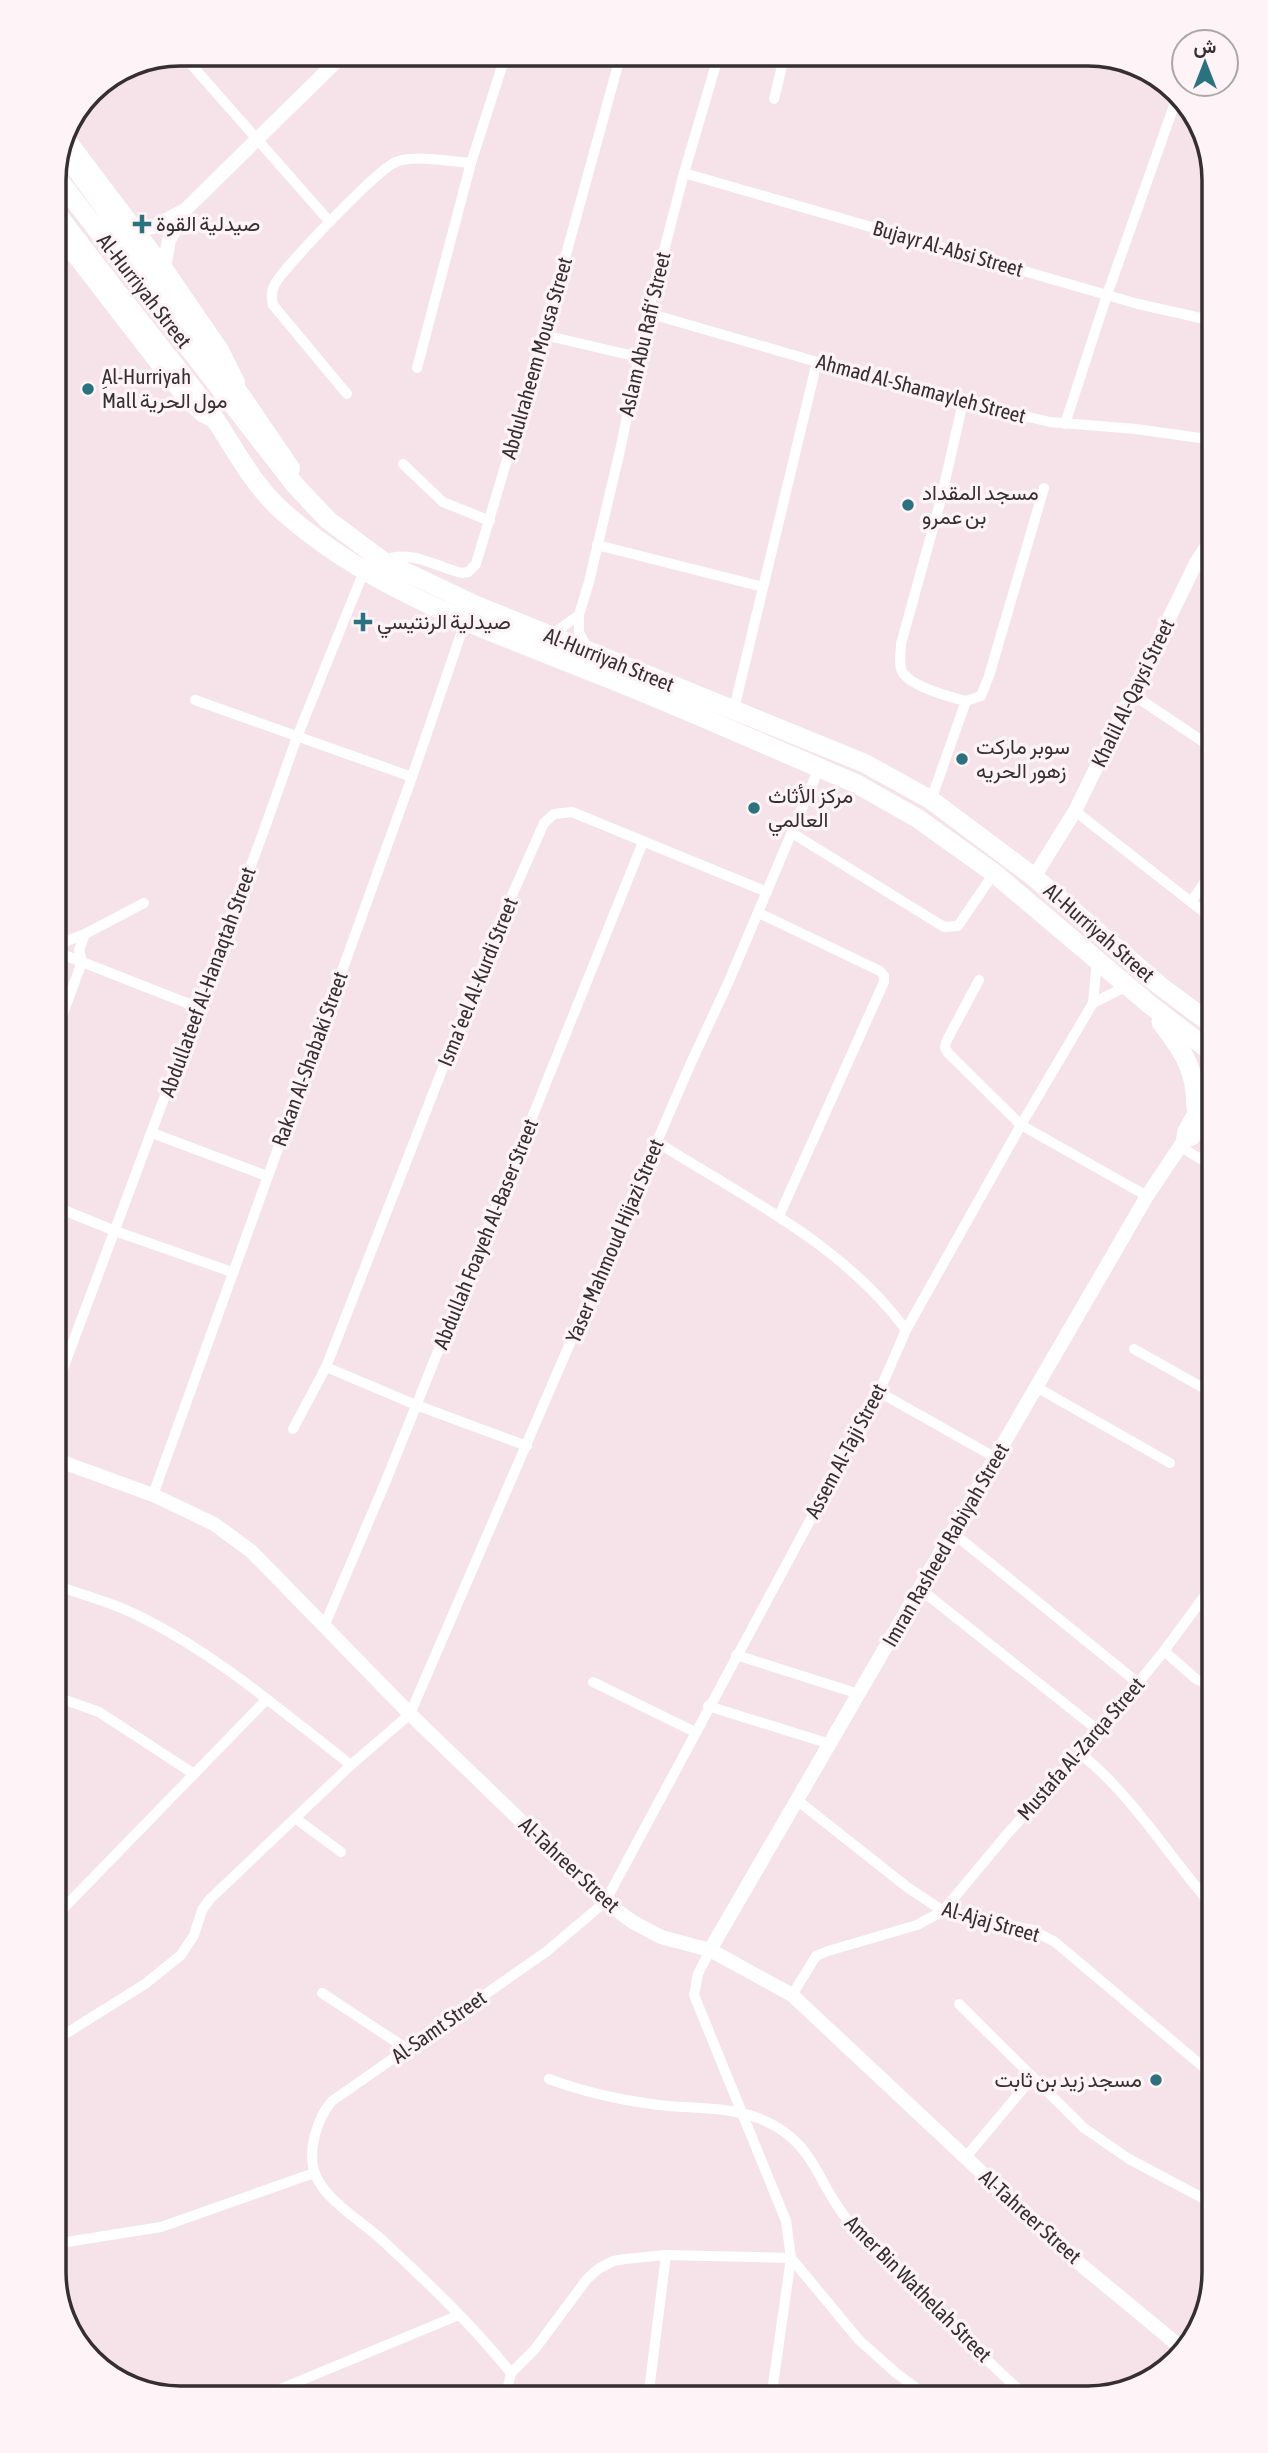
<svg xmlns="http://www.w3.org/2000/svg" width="1268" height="2453" font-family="'Asap Condensed',Vazirmatn,sans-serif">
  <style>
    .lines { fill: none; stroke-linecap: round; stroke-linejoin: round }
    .minor { stroke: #fff; stroke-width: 10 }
    .tertiary { stroke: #fff; stroke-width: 14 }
    .secondary { stroke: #fff; stroke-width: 16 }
    .primary { stroke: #fff; stroke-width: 18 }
    .trunk { stroke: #fff; stroke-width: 19 }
    .poi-dot { fill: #2b727e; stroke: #fef3f6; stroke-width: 2.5 }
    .labels { text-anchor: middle; stroke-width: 7; stroke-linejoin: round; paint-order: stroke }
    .poi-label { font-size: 21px; fill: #362f31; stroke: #fef3f6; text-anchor: start }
    .street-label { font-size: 21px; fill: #362f31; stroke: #fef3f6 }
    .rim { fill: none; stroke: #362f31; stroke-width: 3.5 }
  </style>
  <rect width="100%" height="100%" fill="#f5e3e9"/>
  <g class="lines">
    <g class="minor">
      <polyline points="182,54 330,222"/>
      <polyline points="774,99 785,54"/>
      <polyline points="684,173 1138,304 1214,321"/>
      <polyline points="648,313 817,362 963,402 1050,422 1136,429 1214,440"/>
      <polyline points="1202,318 1214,304"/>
      <polyline points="544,335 638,357"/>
      <polyline points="417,368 471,163 506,54"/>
      <path d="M347,394L273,305C271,297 271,291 275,284C285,266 379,168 396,162C414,154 450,162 471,163"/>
      <path d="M963,402L941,499L901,644C901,653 898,665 903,673C913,687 950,697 966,701L981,696L989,676L1044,488"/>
      <polyline points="1065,424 1107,295 1177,97"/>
      <polyline points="403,464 443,502 490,521"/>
      <polyline points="597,545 763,587"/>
      <path d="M383,561C409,548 436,567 462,573L468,572L476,564L544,335L621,54"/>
      <polyline points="1196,563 1214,575"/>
      <polyline points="550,636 579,615"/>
      <polyline points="588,649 579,633 579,615 589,582 621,446 648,313 684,173 719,54"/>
      <polyline points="1132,694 1214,749"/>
      <polyline points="195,700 412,777"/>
      <polyline points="734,709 817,362"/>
      <polyline points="931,800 966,701"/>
      <polyline points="1075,811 1214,920"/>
      <polyline points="792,833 944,927 958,926 994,873"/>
      <polyline points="1191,902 1214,868"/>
      <polyline points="759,913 880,971 884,976 884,982 779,1216"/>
      <polyline points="54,946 85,934 144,903"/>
      <polyline points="54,951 197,1007"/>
      <polyline points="979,980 946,1042 945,1048 948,1053 1021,1125 1147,1196"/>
      <polyline points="1093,1003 1127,986"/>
      <polyline points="54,1038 82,962 79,950 85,934"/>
      <polyline points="152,1133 267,1176"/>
      <path d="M657,1142C745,1198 843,1244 906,1330"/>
      <polyline points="1179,1146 1214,1167"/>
      <polyline points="54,1206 115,1231 232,1272"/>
      <polyline points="1134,1349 1214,1394"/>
      <polyline points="326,1367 416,1405 527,1446"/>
      <polyline points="1038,1388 1170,1463"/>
      <polyline points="879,1392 996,1458"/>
      <polyline points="54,1393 263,833 297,737 364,571"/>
      <polyline points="293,1429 326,1367 498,927 544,823 554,814 572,812 767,892"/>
      <polyline points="153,1495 412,777 465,622"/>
      <polyline points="953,1533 1138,1683"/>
      <path d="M54,1585C85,1595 116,1604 145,1619C220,1657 285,1714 351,1765"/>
      <polyline points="920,1589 1099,1731"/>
      <polyline points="325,1624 385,1483 643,842"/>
      <polyline points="1164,1651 1196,1679 1214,1686"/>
      <polyline points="736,1655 859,1694"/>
      <polyline points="593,1682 695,1732"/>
      <polyline points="54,1696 99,1712 194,1774"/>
      <polyline points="708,1706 830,1744"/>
      <path d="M1081,1754C1134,1797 1169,1857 1214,1908"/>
      <polyline points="797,1800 907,1887 943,1911 1032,1930 1055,1942 1214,2076"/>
      <polyline points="295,1818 341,1852"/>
      <polyline points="54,1918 267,1699"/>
      <polyline points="710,1950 698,1974 694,1995 786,2221 791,2258 771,2399"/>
      <polyline points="322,1993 407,2049"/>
      <polyline points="792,1995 816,1956 828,1951 917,1925 943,1911 1008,1833 1081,1754 1164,1651 1214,1583"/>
      <polyline points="959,2004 1084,2128 1129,2159 1214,2204"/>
      <polyline points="54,2041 145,1984 181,1955 194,1935 202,1910 210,1899 351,1765 410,1714 690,1065 729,981 819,768"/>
      <path d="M549,2079C584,2092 620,2100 658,2105C692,2109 732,2106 763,2120C817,2143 817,2186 851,2224C882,2258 915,2290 948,2322C975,2348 1001,2375 1030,2399"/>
      <polyline points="965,2158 1032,2078"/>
      <polyline points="54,2244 161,2227 314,2173"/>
      <path d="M511,2373C472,2324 426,2281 381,2239C361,2221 326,2200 316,2176C306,2153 317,2118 332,2101L546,1952L605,1902L879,1392L906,1330L1021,1125L1093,1003L1097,960"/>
      <polyline points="256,2399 459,2315"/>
      <polyline points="505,2399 511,2373 535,2349 587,2279 598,2269 613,2261 625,2259 666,2255 791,2258 859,2340 896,2373 931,2399"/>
      <polyline points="648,2399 666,2255"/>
    </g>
    <g class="tertiary">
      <polyline points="135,231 153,227 185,210 344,54"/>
      <polyline points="164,267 169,240 185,211"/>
      <polyline points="1034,877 1075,811 1196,563 1214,535"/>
      <polyline points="1183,1142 1193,1138 1214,1105"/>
      <polyline points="54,1459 153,1495 183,1509 214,1524 251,1551 410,1714 605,1902 633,1922 661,1937 710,1950 792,1995 1074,2259 1184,2350"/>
      <polyline points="710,1950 1147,1196 1183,1142 1184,1132 1214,1078"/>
    </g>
    <g class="secondary">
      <polyline points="69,141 164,267 221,350 237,382"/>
      <polyline points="54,229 184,397 202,414 214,420"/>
    </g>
    <polyline class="primary" points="63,152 241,395 291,468"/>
    <g class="trunk">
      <polyline points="54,174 295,485 328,520 383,561 473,604 864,763 931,800 1034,877 1159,985 1214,1026"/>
      <path d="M54,210C103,275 154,338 203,402C231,439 246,477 280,509C371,591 486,629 597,674C684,708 769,747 855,783L917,818L994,873L1149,1004L1214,1054"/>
      <path d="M1161,1022C1184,1053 1196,1069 1196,1108"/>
      <polyline points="1212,1109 1214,1108"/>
    </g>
  </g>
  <g class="poi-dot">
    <path d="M138.5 213.5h7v7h7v7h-7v7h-7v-7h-7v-7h7z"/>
    <circle cx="88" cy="389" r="7"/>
    <circle cx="908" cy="505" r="7"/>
    <path d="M359.5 611.5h7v7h7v7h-7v7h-7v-7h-7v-7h7z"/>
    <circle cx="962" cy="759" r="7"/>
    <circle cx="754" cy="808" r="7"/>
    <circle cx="1156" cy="2080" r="7"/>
  </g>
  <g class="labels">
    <g class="poi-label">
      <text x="156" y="231">صيدلية القوة</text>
      <text x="102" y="384">ِAl-Hurriyah<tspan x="102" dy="24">Mall مول الحرية</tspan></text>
      <text x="922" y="500">مسجد المقداد<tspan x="922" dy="24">بن عمرو</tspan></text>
      <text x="377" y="629">صيدلية الرنتيسي</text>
      <text x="976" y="754">سوبر ماركت<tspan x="976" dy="24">زهور الحريه</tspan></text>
      <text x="768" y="803">مركز الأثاث<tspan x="768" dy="24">العالمي</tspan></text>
      <text x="1142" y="2087" text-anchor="end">مسجد زيد بن ثابت</text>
    </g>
    <g class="street-label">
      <text transform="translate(948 249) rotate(16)" y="7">Bujayr Al-Absi Street</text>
      <text transform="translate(144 291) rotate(52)" y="7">Al-Hurriyah Street</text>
      <text transform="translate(645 334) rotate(-77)" y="7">Aslam Abu Rafi‘ Street</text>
      <text transform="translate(537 358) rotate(-74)" y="7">Abdulraheem Mousa Street</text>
      <text transform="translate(921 389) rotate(15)" y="7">Ahmad Al-Shamayleh Street</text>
      <text transform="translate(609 660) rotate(22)" y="7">Al-Hurriyah Street</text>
      <text transform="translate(1133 693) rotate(-64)" y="7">Khalil Al-Qaysi Street</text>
      <text transform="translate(1099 933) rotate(41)" y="7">Al-Hurriyah Street</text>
      <text transform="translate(208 982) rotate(-70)" y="7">Abdullateef Al-Hanaqtah Street</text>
      <text transform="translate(478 982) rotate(-68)" y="7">Isma‘eel Al-Kurdi Street</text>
      <text transform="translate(310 1059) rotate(-70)" y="7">Rakan Al-Shabaki Street</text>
      <text transform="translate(486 1234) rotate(-68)" y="7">Abdullah Foayeh Al-Baser Street</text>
      <text transform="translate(615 1241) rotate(-67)" y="7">Yaser Mahmoud Hijazi Street</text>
      <text transform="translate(846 1451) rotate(-62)" y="7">Assem Al-Taji Street</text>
      <text transform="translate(946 1545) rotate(-60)" y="7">Imran Rasheed Rabiyah Street</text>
      <text transform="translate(1081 1749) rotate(-49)" y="7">Mustafa Al-Zarqa Street</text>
      <text transform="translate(569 1865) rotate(43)" y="7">Al-Tahreer Street</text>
      <text transform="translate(991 1922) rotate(16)" y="7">Al-Ajaj Street</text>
      <text transform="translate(439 2027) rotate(-35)" y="7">Al-Samt Street</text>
      <text transform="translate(1030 2217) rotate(42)" y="7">Al-Tahreer Street</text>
      <text transform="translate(918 2289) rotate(45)" y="7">Amer Bin Wathelah Street</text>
    </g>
  </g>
  <path d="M0 0H1268V2453H0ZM180 66H1088A114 114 0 0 1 1202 180V2272A114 114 0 0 1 1088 2386H180A114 114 0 0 1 66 2272V180A114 114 0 0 1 180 66Z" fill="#fef3f6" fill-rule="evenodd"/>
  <path class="rim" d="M180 66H1088A114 114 0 0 1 1202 180V2272A114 114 0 0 1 1088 2386H180A114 114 0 0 1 66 2272V180A114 114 0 0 1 180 66Z"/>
  <g transform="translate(1205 63)"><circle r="33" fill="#fef3f6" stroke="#aea5a7" stroke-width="2"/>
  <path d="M0-5L12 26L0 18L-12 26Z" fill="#2b727e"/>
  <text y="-10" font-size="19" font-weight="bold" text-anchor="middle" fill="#362f31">ش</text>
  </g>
</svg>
